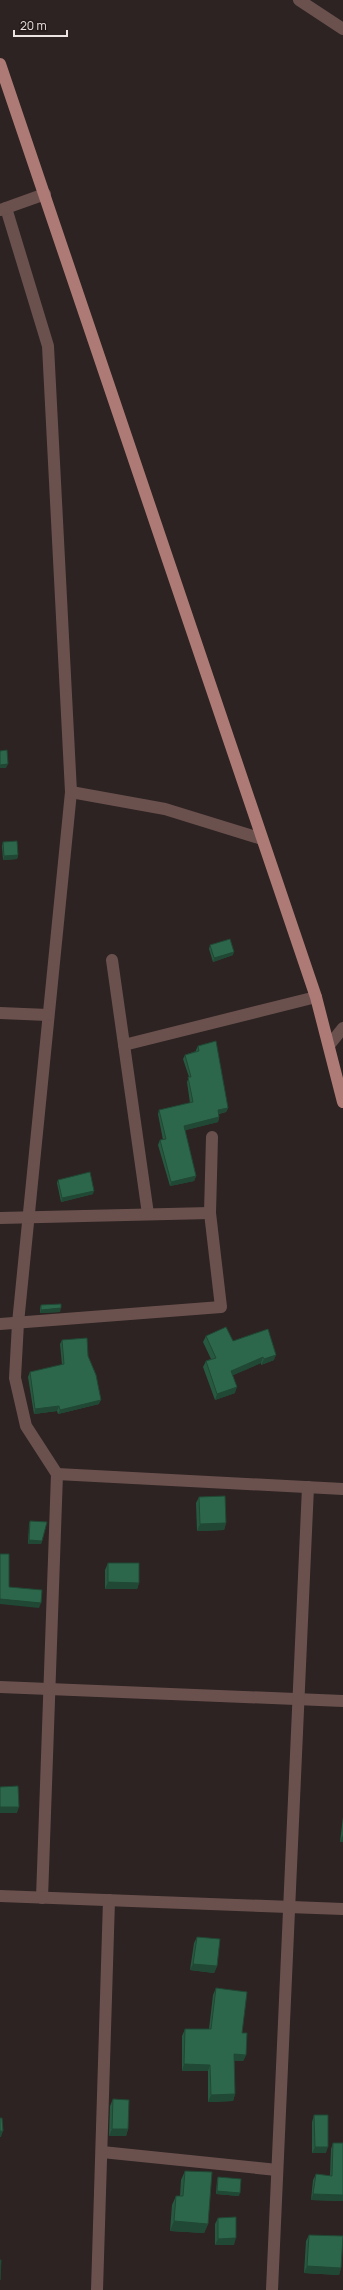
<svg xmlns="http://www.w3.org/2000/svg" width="343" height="2290" font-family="Manrope,sans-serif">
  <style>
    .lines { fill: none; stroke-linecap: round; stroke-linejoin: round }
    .minor { stroke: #6a514e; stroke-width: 12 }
    .primary { stroke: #ae7a75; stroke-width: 12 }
    .wall { fill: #275940 }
    .shaded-wall { fill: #204834 }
    .building { fill: #2d674b; stroke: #204834 }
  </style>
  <rect width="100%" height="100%" fill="#2d2322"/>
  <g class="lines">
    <g class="minor">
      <polyline points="299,0 343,29"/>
      <polyline points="6,208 48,346 71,792 18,1323 15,1378 26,1426 57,1474 42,1898"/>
      <polyline points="0,210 45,194"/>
      <polyline points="71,792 165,809 262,839"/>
      <polyline points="112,960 148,1214"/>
      <polyline points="0,1013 48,1015"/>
      <polyline points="330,1044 343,1028"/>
      <polyline points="124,1045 316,997"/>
      <polyline points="0,1218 210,1213"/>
      <polyline points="0,1324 221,1307 210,1213 212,1137"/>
      <polyline points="57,1474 343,1489"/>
      <polyline points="0,1687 343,1701"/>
      <polyline points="0,1896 343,1909"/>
      <polyline points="102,2152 277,2170"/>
      <polyline points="97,2290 109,1900"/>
      <polyline points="272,2290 308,1487"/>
    </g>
    <polyline class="primary" points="0,64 316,997 343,1102"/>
  </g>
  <g class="wall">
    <polygon points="3,842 18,855 17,859 3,860 2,846"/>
    <polygon points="210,945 233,955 213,962 209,949"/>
    <polygon points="198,1046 228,1108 226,1112 219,1114 219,1117 218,1122 185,1130 196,1176 194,1181 170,1186 158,1145 160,1140 163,1140 158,1114 159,1110 190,1103 187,1082 189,1077 183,1059 185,1055 196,1051 196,1050"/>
    <polygon points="58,1180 93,1194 61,1202 57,1183"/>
    <polygon points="41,1305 60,1312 40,1313 40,1308"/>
    <polygon points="206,1336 233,1341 274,1360 261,1365 261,1363 233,1375 235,1393 215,1400 203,1367 206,1361 211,1359 203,1342"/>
    <polygon points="62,1340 88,1356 99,1404 58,1414 57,1411 34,1414 28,1377 30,1372 62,1365 60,1344"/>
    <polygon points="199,1497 226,1523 224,1530 197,1531 196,1503"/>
    <polygon points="30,1521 42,1541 41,1544 28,1544 29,1524"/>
    <polygon points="108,1563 139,1583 137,1589 105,1589 105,1570"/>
    <polygon points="343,1817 343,1842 340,1842"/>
    <polygon points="197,1937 217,1966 214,1973 190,1970 194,1943"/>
    <polygon points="216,1988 242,2033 246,2055 243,2061 234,2061 235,2094 233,2101 208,2102 208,2071 182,2071 182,2036 185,2029 209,2029 213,1995"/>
    <polygon points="113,2099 128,2129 126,2136 109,2136 110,2106"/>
    <polygon points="314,2115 326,2153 312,2153 312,2122"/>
    <polygon points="333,2143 343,2143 343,2201 311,2200 313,2180 316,2174 330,2176 331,2149"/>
    <polygon points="185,2171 208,2224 204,2233 170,2231 172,2205 176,2196 180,2196 181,2180"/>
    <polygon points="218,2177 239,2196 216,2194 217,2180"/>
    <polygon points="218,2218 234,2245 215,2245 215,2224"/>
    <polygon points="309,2235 341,2268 339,2275 304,2273 306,2241"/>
  </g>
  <g class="shaded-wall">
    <polygon points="8,764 6,768 0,768 0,765"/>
    <polygon points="18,855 17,859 3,860 4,856"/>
    <polygon points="234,952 233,955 213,962 214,958"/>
    <polygon points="228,1108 226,1112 216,1114 218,1110"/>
    <polygon points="219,1117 218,1122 183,1131 184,1126"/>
    <polygon points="196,1176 194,1181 170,1186 171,1182"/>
    <polygon points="94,1191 93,1194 61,1202 62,1198"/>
    <polygon points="61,1308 60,1312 40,1313 41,1310"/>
    <polygon points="276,1355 274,1360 261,1365 264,1359"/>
    <polygon points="263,1357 261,1363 229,1377 231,1371"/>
    <polygon points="237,1387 235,1393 215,1400 217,1394"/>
    <polygon points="101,1400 99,1404 58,1414 60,1410"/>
    <polygon points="59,1406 57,1411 34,1414 35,1409"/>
    <polygon points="226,1523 224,1530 197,1531 200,1524"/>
    <polygon points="29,1540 42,1541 41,1544 28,1544"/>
    <polygon points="108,1582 139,1583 137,1589 105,1589"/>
    <polygon points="0,1599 41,1603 39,1608 0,1604"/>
    <polygon points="0,1807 19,1807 17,1813 0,1813"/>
    <polygon points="343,1835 343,1842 340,1842"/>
    <polygon points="193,1964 217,1966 214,1973 190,1970"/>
    <polygon points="234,2054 246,2055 243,2061 231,2061"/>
    <polygon points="184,2064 210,2065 208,2071 182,2071"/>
    <polygon points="235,2094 233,2101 208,2102 211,2095"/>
    <polygon points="112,2129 128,2129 126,2136 109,2136"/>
    <polygon points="0,2131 3,2131 1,2137 0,2137"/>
    <polygon points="315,2147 328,2147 326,2153 312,2153"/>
    <polygon points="217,2191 240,2193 239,2196 216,2194"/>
    <polygon points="313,2194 343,2195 343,2201 311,2200"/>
    <polygon points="174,2221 208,2224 204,2233 170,2231"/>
    <polygon points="236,2238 234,2245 215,2245 218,2239"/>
    <polygon points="307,2266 341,2268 339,2275 304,2273"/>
  </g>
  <g class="building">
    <polygon points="7,750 8,764 0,765 0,751"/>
    <polygon points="17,841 18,855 4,856 3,842"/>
    <polygon points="230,939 234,952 214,958 210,945"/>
    <polygon points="216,1041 228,1108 218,1110 219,1117 184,1126 196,1176 171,1182 160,1140 166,1139 159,1110 193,1102 188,1077 191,1077 185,1055 199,1051 198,1046"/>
    <polygon points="90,1172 94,1191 62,1198 58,1180"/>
    <polygon points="61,1304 61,1308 41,1310 41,1305"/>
    <polygon points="226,1327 233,1341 268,1329 276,1355 264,1359 263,1357 231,1371 237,1387 217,1394 206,1361 216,1358 206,1336"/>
    <polygon points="87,1338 88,1356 96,1375 101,1400 60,1410 59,1406 35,1409 30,1372 64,1364 62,1340"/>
    <polygon points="225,1496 226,1523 200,1524 199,1497"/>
    <polygon points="30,1521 47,1522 42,1541 29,1540"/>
    <polygon points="0,1554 9,1554 9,1587 42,1590 41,1603 0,1599"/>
    <polygon points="108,1563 139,1563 139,1583 108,1582"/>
    <polygon points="18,1786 19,1807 0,1807 0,1787"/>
    <polygon points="197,1937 220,1939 217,1966 193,1964"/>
    <polygon points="216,1988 247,1992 242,2033 247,2033 246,2055 234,2054 235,2094 211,2095 210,2065 184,2064 185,2029 211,2029"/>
    <polygon points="113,2099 129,2100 128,2129 112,2129"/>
    <polygon points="314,2115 328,2115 328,2147 315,2147"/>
    <polygon points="0,2118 2,2118 3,2131 0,2131"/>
    <polygon points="333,2143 343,2143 343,2195 313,2194 316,2174 332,2176"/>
    <polygon points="185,2171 212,2172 208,2224 174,2221 176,2196 183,2196"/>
    <polygon points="218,2177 241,2179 240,2193 217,2191"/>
    <polygon points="236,2217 236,2238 218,2239 218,2218"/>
    <polygon points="309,2235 343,2236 341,2268 307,2266"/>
    <polygon points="0,2260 1,2260 0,2280"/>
  </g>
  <path d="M14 30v6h53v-6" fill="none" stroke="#ebe4e3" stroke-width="2"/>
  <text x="20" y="30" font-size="12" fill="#ebe4e3" stroke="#231a19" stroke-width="3" paint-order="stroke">20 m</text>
</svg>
